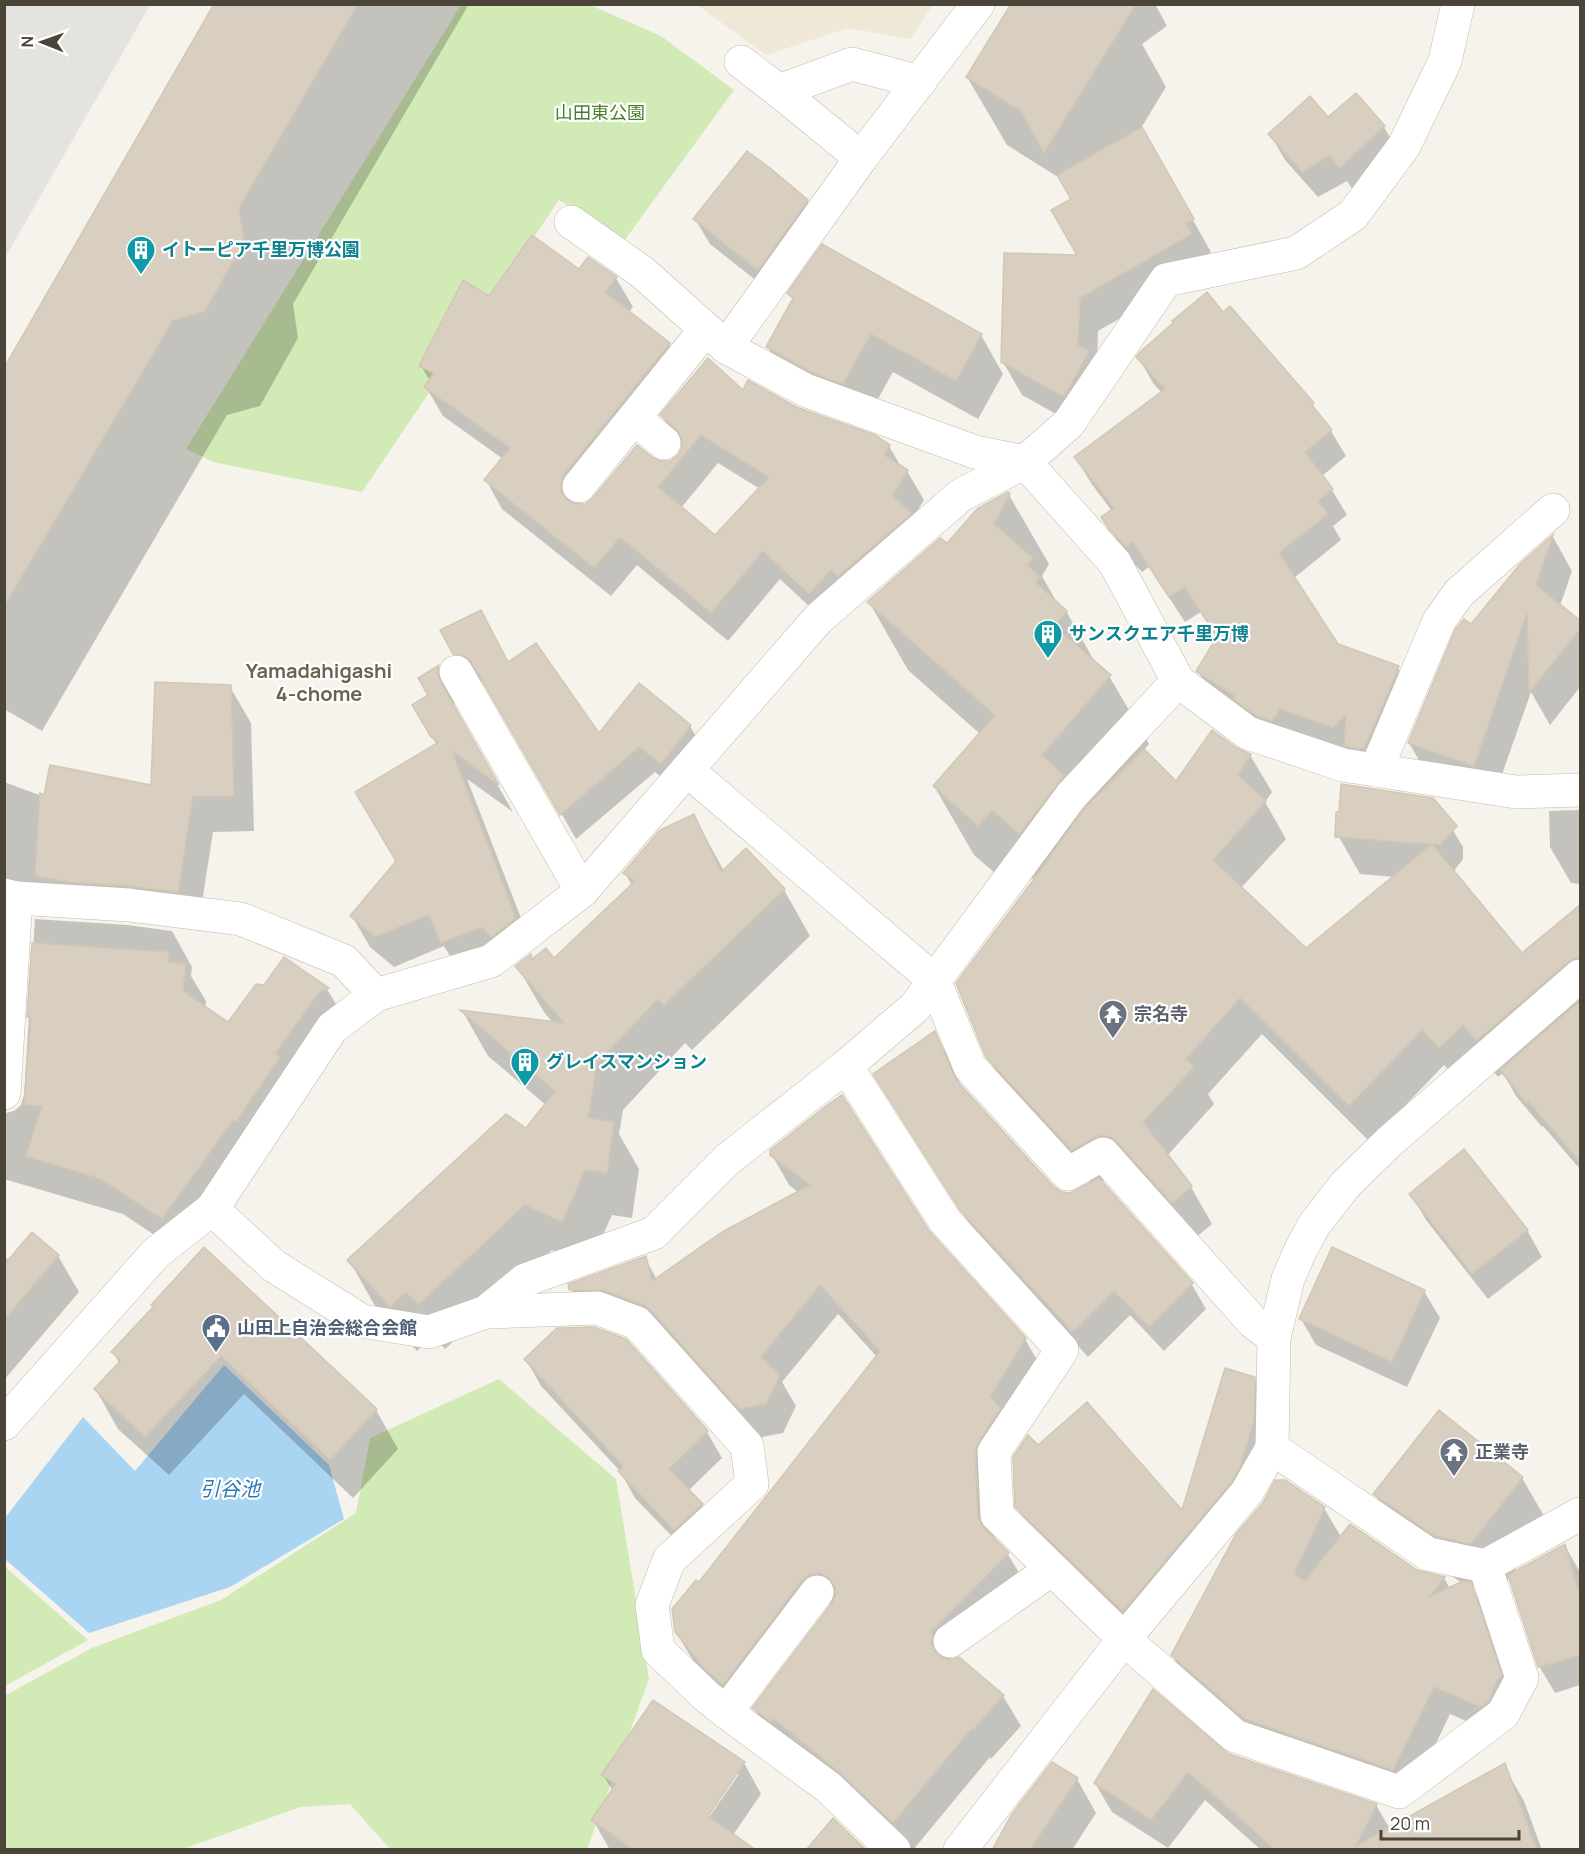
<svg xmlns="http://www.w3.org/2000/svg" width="1585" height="1854" font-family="Manrope,'Noto Sans JP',sans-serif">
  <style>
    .education { fill: #efe8d6 }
    .green { fill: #d2eab5 }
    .parking { fill: #e5e3e0 }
    .water { fill: #a9d4f2 }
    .shadow { fill: #0003; fill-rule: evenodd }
    .building { fill: #d8cfc1; stroke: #d3c7b4; stroke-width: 1.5; fill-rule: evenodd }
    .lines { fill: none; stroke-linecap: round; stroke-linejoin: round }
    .minor-casing { stroke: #c2bbae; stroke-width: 34 }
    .minor { stroke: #fff; stroke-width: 33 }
    .labels { text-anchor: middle; stroke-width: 4.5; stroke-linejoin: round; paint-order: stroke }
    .park-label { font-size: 18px; fill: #4a7f2a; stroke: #fff }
    .culture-label { font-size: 18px; font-weight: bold; fill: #0d838f; stroke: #fff; text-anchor: start }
    .worship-label { font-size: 18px; font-weight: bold; fill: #5b616d; stroke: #fff; text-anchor: start }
    .service-label { font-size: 18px; font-weight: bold; fill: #4e5e75; stroke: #fff; text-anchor: start }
    .neighbourhood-label { font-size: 20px; font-weight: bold; fill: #6e6250; stroke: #fff }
    .water-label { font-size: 20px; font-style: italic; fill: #2e7ab2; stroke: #fff }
  </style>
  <rect width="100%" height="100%" fill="#f6f3ec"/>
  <polygon class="education" points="697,5 933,5 910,39 848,28 766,55"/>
  <g class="green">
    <polygon points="461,5 590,5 661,36 734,90 624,241 559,200 362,492 213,462 186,449"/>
    <polygon points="499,1379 616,1479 649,1679 587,1849 390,1849 350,1804 300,1807 183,1849 5,1849 4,1696 92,1648 221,1600 356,1513 370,1438"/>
    <polygon points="4,1566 88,1640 5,1686 4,1686"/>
  </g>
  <polygon class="parking" points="5,4 150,5 5,258 4,5"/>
  <polygon class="water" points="224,1365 329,1465 344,1519 230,1587 89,1633 5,1559 5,1518 83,1417 135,1471"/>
  <g class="shadow">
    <polygon points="216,4 469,4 293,304 298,338 260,406 227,415 42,731 4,709 4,371"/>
    <polygon points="1012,4 1155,4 1167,26 1142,44 1166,87 1141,128 1211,252 1203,257 1203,271 1098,331 1097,367 1083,429 1022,395 1003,362 1080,257 1073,200 1059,176 1058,177 1007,145 967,77"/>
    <polygon points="1328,119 1384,127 1399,153 1355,193 1347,181 1318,197 1285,160 1270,134"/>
    <polygon points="807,201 821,226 773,294 710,244 695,219"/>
    <path d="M588,259L616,278L633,307L629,312L669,344L686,373L579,506L586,505L660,463L670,462L679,456L683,448L679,444L662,416L743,392L798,409L889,446L901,467L907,471L924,500L913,518L826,622L780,579L728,641L637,565L611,596L502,509L486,480L503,459L443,416L426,387L430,381L421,366L489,298L579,271ZM718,463L760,489L715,537L681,508Z"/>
    <polygon points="789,294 981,335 1003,374 978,419 893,372 865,422 790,387 768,347 794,301"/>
    <polygon points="1222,314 1312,404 1320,418 1331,431 1346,456 1322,476 1332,490 1347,515 1333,526 1341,540 1294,578 1337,646 1398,668 1413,693 1379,775 1287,747 1213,697 1198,671 1218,639 1201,612 1185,622 1149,567 1142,572 1126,555 1103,518 1112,511 1091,483 1076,458 1162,393 1153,383 1138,357"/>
    <polygon points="1009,495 1049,564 1042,576 1059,606 1066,611 1096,664 1109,676 1149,744 1143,751 1177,783 1236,750 1250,755 1272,792 1265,802 1286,839 1241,888 1306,950 1395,877 1360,874 1339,837 1441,810 1463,847 1463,859 1453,872 1522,955 1580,906 1580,1169 1543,1126 1542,1127 1516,1096 1503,1073 1498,1077 1485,1061 1461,1083 1444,1065 1370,1142 1262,1034 1208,1094 1214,1104 1167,1156 1191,1187 1212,1224 1194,1239 1115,1174 1101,1182 1191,1283 1206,1309 1164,1351 1130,1315 1088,1357 977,1235 890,1100 934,1033 949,1058 962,1088 1053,1188 1061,1193 1070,1194 1091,1183 1009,1094 987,1056 1035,881 1032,878 1018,893 974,855 934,786 980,734 908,670 869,602 947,545"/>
    <polygon points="1553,537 1572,571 1560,606 1580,623 1580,687 1550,725 1531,692 1493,800 1429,777 1409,743 1472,626 1522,565"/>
    <polygon points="454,653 509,664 599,736 639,685 690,726 705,752 676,789 655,772 576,839 489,688 481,681 469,679"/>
    <polygon points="439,667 456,697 454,704 457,714 513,812 467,779 533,949 460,973 444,946 394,967 370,947 352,916 397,861 437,745 414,706 430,696 420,678"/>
    <polygon points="230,687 251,723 254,831 213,832 198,928 29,912 16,949 6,1113 14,1111 21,1105 24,1095 35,919 127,925 172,931 192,967 191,976 206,1001 205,1008 229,1024 264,986 284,959 327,989 348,1024 183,1254 123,1214 4,1179 4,782 45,797 152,787"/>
    <polygon points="1580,810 1580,884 1571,883 1550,847 1549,811"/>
    <polygon points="694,816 724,871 746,850 784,890 810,936 692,1050 685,1043 623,1110 619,1134 639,1169 632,1218 612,1215 589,1266 552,1250 445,1349 433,1336 417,1351 375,1306 349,1260 526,1130 546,1105 488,1056 463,1012 553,1023 544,1012 517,966 533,961 554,960 632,886 625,873"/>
    <polygon points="772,1155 928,1232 1025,1339 1042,1369 992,1484 995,1541 1007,1553 1025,1583 947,1663 959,1659 1003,1696 1021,1726 991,1759 990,1757 913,1850 908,1850 771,1738 754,1708 834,1603 827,1605 740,1714 694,1662 676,1632 877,1357 838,1314 782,1382 796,1406 783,1433 757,1438 669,1340 588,1320 571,1290 645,1258 657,1280 799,1193 789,1185"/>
    <polygon points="1411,1194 1527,1230 1542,1257 1488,1299 1426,1220"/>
    <polygon points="4,1256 10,1261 58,1256 79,1292 4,1380"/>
    <polygon points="1424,1291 1440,1318 1407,1387 1316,1345 1301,1319"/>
    <polygon points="154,1308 376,1410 398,1449 353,1498 244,1394 169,1475 118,1429 96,1390 120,1364 113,1352"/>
    <polygon points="625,1340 707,1432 722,1458 688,1491 702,1505 717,1531 690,1555 635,1498 620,1471 541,1386 526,1359"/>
    <polygon points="1254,1379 1271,1409 1271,1451 1141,1641 1035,1537 1017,1506 1038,1447 1182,1513"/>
    <polygon points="1440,1412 1522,1478 1550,1526 1511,1575 1565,1546 1580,1572 1580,1685 1555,1693 1539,1666 1510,1577 1498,1591 1471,1585 1486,1612 1517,1705 1498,1735 1450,1714 1410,1798 1262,1748 1189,1683 1172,1655 1324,1508 1341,1537 1417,1571 1444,1578 1450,1589 1462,1583 1402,1542 1375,1494"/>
    <polygon points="1228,1755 1376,1805 1390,1829 1507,1772 1524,1801 1542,1850 1261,1850 1205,1800 1168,1848 1112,1812 1095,1783"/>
    <path d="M744,1763L761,1794L733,1835L754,1850H610L593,1820L613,1791L603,1775ZM735,1774H739L705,1823L703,1822Z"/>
    <polygon points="1077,1779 1096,1813 1072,1850 994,1850"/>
  </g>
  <g class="building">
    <polygon points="214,4 358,4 239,208 244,242 205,311 173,320 4,607 4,368"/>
    <polygon points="1011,4 1136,4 1044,153 1019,108 1019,110 966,77"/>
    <polygon points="1356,93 1385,126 1339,168 1330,155 1302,172 1268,134 1310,96 1328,117"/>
    <polygon points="1142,127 1194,219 1185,223 1192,234 1080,298 1078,345 1089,351 1064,397 1001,362 1004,253 1077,255 1051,210 1071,199 1057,175"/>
    <polygon points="747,151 770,168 808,200 758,270 693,219"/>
    <path d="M532,235L579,269L588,257L617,277L605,292L670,343L564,474L561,483V492L568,501L576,504H585L593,498L637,445L652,457L660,461H670L678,455L682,447L681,436L676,429L660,415L708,358L743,390L748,380L796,407L875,435L890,445L884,455L908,470L892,496L912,513L838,576L831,570L809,594L763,551L711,613L620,537L594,568L484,480L510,448L424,387L434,373L419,366L463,280L489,296ZM701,435L769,477L715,535L658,487Z"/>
    <polygon points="822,244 982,334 956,381 871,334 843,384 813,373 766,347 793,298 787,293"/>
    <polygon points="1207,292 1223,312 1230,306 1314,403 1312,405 1332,430 1305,452 1333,489 1318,501 1328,514 1279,553 1338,644 1399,666 1364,749 1344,746 1346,714 1333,728 1280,709 1272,721 1257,716 1233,699 1235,696 1196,671 1217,637 1185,587 1169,597 1133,542 1126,547 1109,529 1101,517 1114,508 1074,457 1165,389 1136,357 1140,352 1173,323 1172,321"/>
    <polygon points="1008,492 1010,494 994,524 1033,558 1027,565 1040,577 1035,582 1067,611 1054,626 1111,675 1042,755 1064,776 1019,834 992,810 978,826 933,786 995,715 867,602 940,538 947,543 978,508"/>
    <polygon points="1553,535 1536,585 1581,621 1581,628 1529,692 1527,613 1474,766 1408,743 1455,630 1464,619 1471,624 1520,564"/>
    <polygon points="481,610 508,662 536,643 599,733 639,683 691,725 661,764 639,747 560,815 472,663 465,656 453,654 440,630"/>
    <polygon points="439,665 437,673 440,681 499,785 452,751 516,918 491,937 482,927 441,943 429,915 375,937 350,916 396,861 355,792 439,742 431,737 412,705 428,695 418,678"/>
    <polygon points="155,682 231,685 234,796 193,796 178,892 131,886 69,882 35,876 40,793 44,795 50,765 151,785"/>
    <polygon points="1212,730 1237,748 1251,754 1238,775 1266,801 1213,860 1306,948 1432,844 1522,953 1581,904 1581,958 1576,958 1568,962 1476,1041 1463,1025 1439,1048 1422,1030 1349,1106 1240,998 1186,1059 1194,1067 1143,1122 1192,1186 1172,1203 1117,1142 1111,1137 1102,1135 1094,1138 1072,1150 986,1057 956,983 1049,859 1048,859 1085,808 1144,749 1176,781"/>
    <polygon points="1341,784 1433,798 1457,826 1440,845 1335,837 1336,812 1339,812"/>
    <polygon points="694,814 721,872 746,848 785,889 664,1005 658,999 597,1063 588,1118 614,1122 607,1173 585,1170 562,1222 525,1205 418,1305 406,1292 390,1307 347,1260 506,1114 526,1128 555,1091 460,1010 564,1023 515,966 531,954 532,959 546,948 554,958 635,881 623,873 660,830"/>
    <polygon points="32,943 169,952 168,962 186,964 183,991 228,1022 256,984 264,985 284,957 329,988 319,992 275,1054 280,1057 236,1122 233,1120 162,1219 101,1179 26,1156 42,1106 24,1105 31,1017 27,1017"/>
    <polygon points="1581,1000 1581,1163 1528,1101 1526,1103 1500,1070"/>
    <polygon points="935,1031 956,1080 1054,1187 1062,1192 1070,1193 1099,1178 1193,1283 1149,1327 1114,1291 1073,1332 960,1210 873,1074"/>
    <polygon points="842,1095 929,1231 1026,1338 990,1397 1001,1408 978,1442 975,1453 978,1517 984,1528 1009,1553 930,1633 933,1635 931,1643 935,1652 943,1658 951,1660 959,1657 1004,1695 973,1730 972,1728 893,1823 839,1772 774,1719 772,1722 752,1708 832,1603 836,1594 834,1585 829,1577 819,1573 809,1575 802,1580 723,1685 703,1667 675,1632 672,1609 696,1580 699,1582 880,1351 820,1285 761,1357 780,1375 766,1404 739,1409 651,1310 644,1305 603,1290 569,1290 568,1284 646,1256 652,1281 722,1232 810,1185 770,1155 770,1150 830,1103"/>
    <polygon points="1464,1149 1528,1230 1472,1274 1409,1194"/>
    <polygon points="32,1232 59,1255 4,1320 4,1265"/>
    <polygon points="204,1247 377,1409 330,1460 221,1356 145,1437 94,1389 121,1360 111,1352 153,1307 151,1305"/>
    <polygon points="1332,1247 1425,1290 1392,1362 1299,1319"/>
    <polygon points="594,1327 626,1339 708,1431 669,1469 703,1504 674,1530 618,1471 623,1466 524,1359 557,1328"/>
    <polygon points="1225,1368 1255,1377 1254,1420 1240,1467 1232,1481 1123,1611 1015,1507 1013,1457 1028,1435 1038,1445 1087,1402 1182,1510"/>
    <polygon points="1439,1410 1523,1477 1471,1544 1435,1536 1373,1494"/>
    <polygon points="1275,1480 1285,1480 1325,1507 1294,1574 1305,1581 1350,1524 1417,1570 1445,1577 1429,1597 1463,1581 1471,1582 1502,1676 1498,1679 1488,1702 1481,1707 1434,1687 1393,1770 1245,1719 1171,1655 1236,1534 1262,1504"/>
    <polygon points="1565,1544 1581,1601 1581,1655 1538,1667 1508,1575"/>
    <polygon points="1153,1689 1229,1754 1377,1804 1356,1846 1505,1763 1537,1850 1275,1850 1188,1772 1151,1820 1094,1783"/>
    <polygon points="653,1700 745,1762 708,1816 756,1850 634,1850 591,1820 616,1784 601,1775"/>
    <polygon points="1052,1762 1078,1778 1030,1850 992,1850 1012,1814"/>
    <polygon points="833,1818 866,1850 806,1850"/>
  </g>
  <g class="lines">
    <g class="minor-casing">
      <g id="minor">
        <polyline points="741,62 779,91 861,158 978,4"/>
        <polyline points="779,91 852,64 920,82"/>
        <polyline points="571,222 642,272 726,347 861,158"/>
        <polyline points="726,347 805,390 975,452 1025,462 1115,563 1178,681 1248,733 1343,765 1516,792 1580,790"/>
        <polyline points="634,418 664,443"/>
        <polyline points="579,486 705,330"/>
        <polyline points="456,672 582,891"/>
        <polyline points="687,770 934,980 970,1067 1068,1174 1103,1154 1253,1322 1274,1338"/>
        <polyline points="1376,770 1439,621 1459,593 1553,510"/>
        <polyline points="4,895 16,898 129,905 241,919 344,961 376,995"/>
        <polyline points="846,1066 945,1221 1062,1350 994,1452 997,1515 1124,1639 1235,1736 1399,1792 1503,1714 1522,1678 1485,1566"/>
        <polyline points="4,1093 16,898"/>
        <polyline points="212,1209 274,1266 362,1321 429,1332 486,1312 525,1280 654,1233 728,1159 846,1066 915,1007 1071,796 1178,681"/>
        <polyline points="486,1312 597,1308 637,1323 747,1446 752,1484 669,1560 652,1605 658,1650 705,1695 726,1712 828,1787 894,1850"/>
        <polyline points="4,1424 156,1253 212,1209 332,1028 376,995 491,961 582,891 818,619 961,495 1025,462 1069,423 1166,280 1296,253 1353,215 1404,146 1445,61 1458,4"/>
        <polyline points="1272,1448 1428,1554 1485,1566 1580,1514"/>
        <polyline points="950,1641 1052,1569"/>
        <polyline points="726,1712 817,1592"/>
        <polyline points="960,1850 1124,1639 1247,1492 1272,1448 1274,1338 1288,1279 1300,1251 1314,1225 1346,1184 1389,1142 1580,976"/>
      </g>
    </g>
    <use href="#minor" class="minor"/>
  </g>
  <defs>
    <g id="building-pin" transform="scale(1.5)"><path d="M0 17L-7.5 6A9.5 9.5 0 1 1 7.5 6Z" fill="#0f9aa8" stroke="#fff"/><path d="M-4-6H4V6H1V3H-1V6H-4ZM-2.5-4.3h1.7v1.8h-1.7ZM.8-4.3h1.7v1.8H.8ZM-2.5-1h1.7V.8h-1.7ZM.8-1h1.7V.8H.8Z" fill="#fff"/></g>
    <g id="temple-pin" transform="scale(1.5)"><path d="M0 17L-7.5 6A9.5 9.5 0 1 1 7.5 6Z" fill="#6b7280" stroke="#fff"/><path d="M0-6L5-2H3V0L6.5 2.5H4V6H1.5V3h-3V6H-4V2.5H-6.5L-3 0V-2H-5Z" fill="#fff"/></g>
    <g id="civic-pin" transform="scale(1.5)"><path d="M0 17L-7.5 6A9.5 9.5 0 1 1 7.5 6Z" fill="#5c6f8a" stroke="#fff"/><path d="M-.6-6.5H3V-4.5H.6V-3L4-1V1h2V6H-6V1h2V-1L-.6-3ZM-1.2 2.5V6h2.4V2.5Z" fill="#fff"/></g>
  </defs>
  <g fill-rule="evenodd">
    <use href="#building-pin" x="141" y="250"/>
    <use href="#building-pin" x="1048" y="634"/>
    <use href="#temple-pin" x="1113" y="1014"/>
    <use href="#building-pin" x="525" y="1062"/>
    <use href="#civic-pin" x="216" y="1328"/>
    <use href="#temple-pin" x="1454" y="1452"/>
  </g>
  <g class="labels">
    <g class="park-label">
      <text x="600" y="119">山田東公園</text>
    </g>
    <g class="culture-label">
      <text x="162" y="256">イトーピア千里万博公園</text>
      <text x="1069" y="640">サンスクエア千里万博</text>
      <text x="546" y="1068">グレイスマンション</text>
    </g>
    <g class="worship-label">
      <text x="1134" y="1020">宗名寺</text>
      <text x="1475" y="1458">正業寺</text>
    </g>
    <g class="service-label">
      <text x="237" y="1334">山田上自治会総合会館</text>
    </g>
    <g class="neighbourhood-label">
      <text x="319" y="678">Yamadahigashi<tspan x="319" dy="23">4-chome</tspan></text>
    </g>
    <g class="water-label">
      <text x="230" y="1496">引谷池</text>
    </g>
  </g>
  <rect width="1585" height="1854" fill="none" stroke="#4b4439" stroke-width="12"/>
  <g transform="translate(42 42) rotate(271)" stroke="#ffffff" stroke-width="4.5" paint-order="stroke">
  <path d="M0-4.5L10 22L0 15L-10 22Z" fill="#4b4439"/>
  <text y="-9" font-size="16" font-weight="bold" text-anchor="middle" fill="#4b4439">N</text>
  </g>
  <path d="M1381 1830v9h138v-9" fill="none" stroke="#4b4439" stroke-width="3"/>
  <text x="1390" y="1830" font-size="18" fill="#4b4439" stroke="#ffffff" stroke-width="4.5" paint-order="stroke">20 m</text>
</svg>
